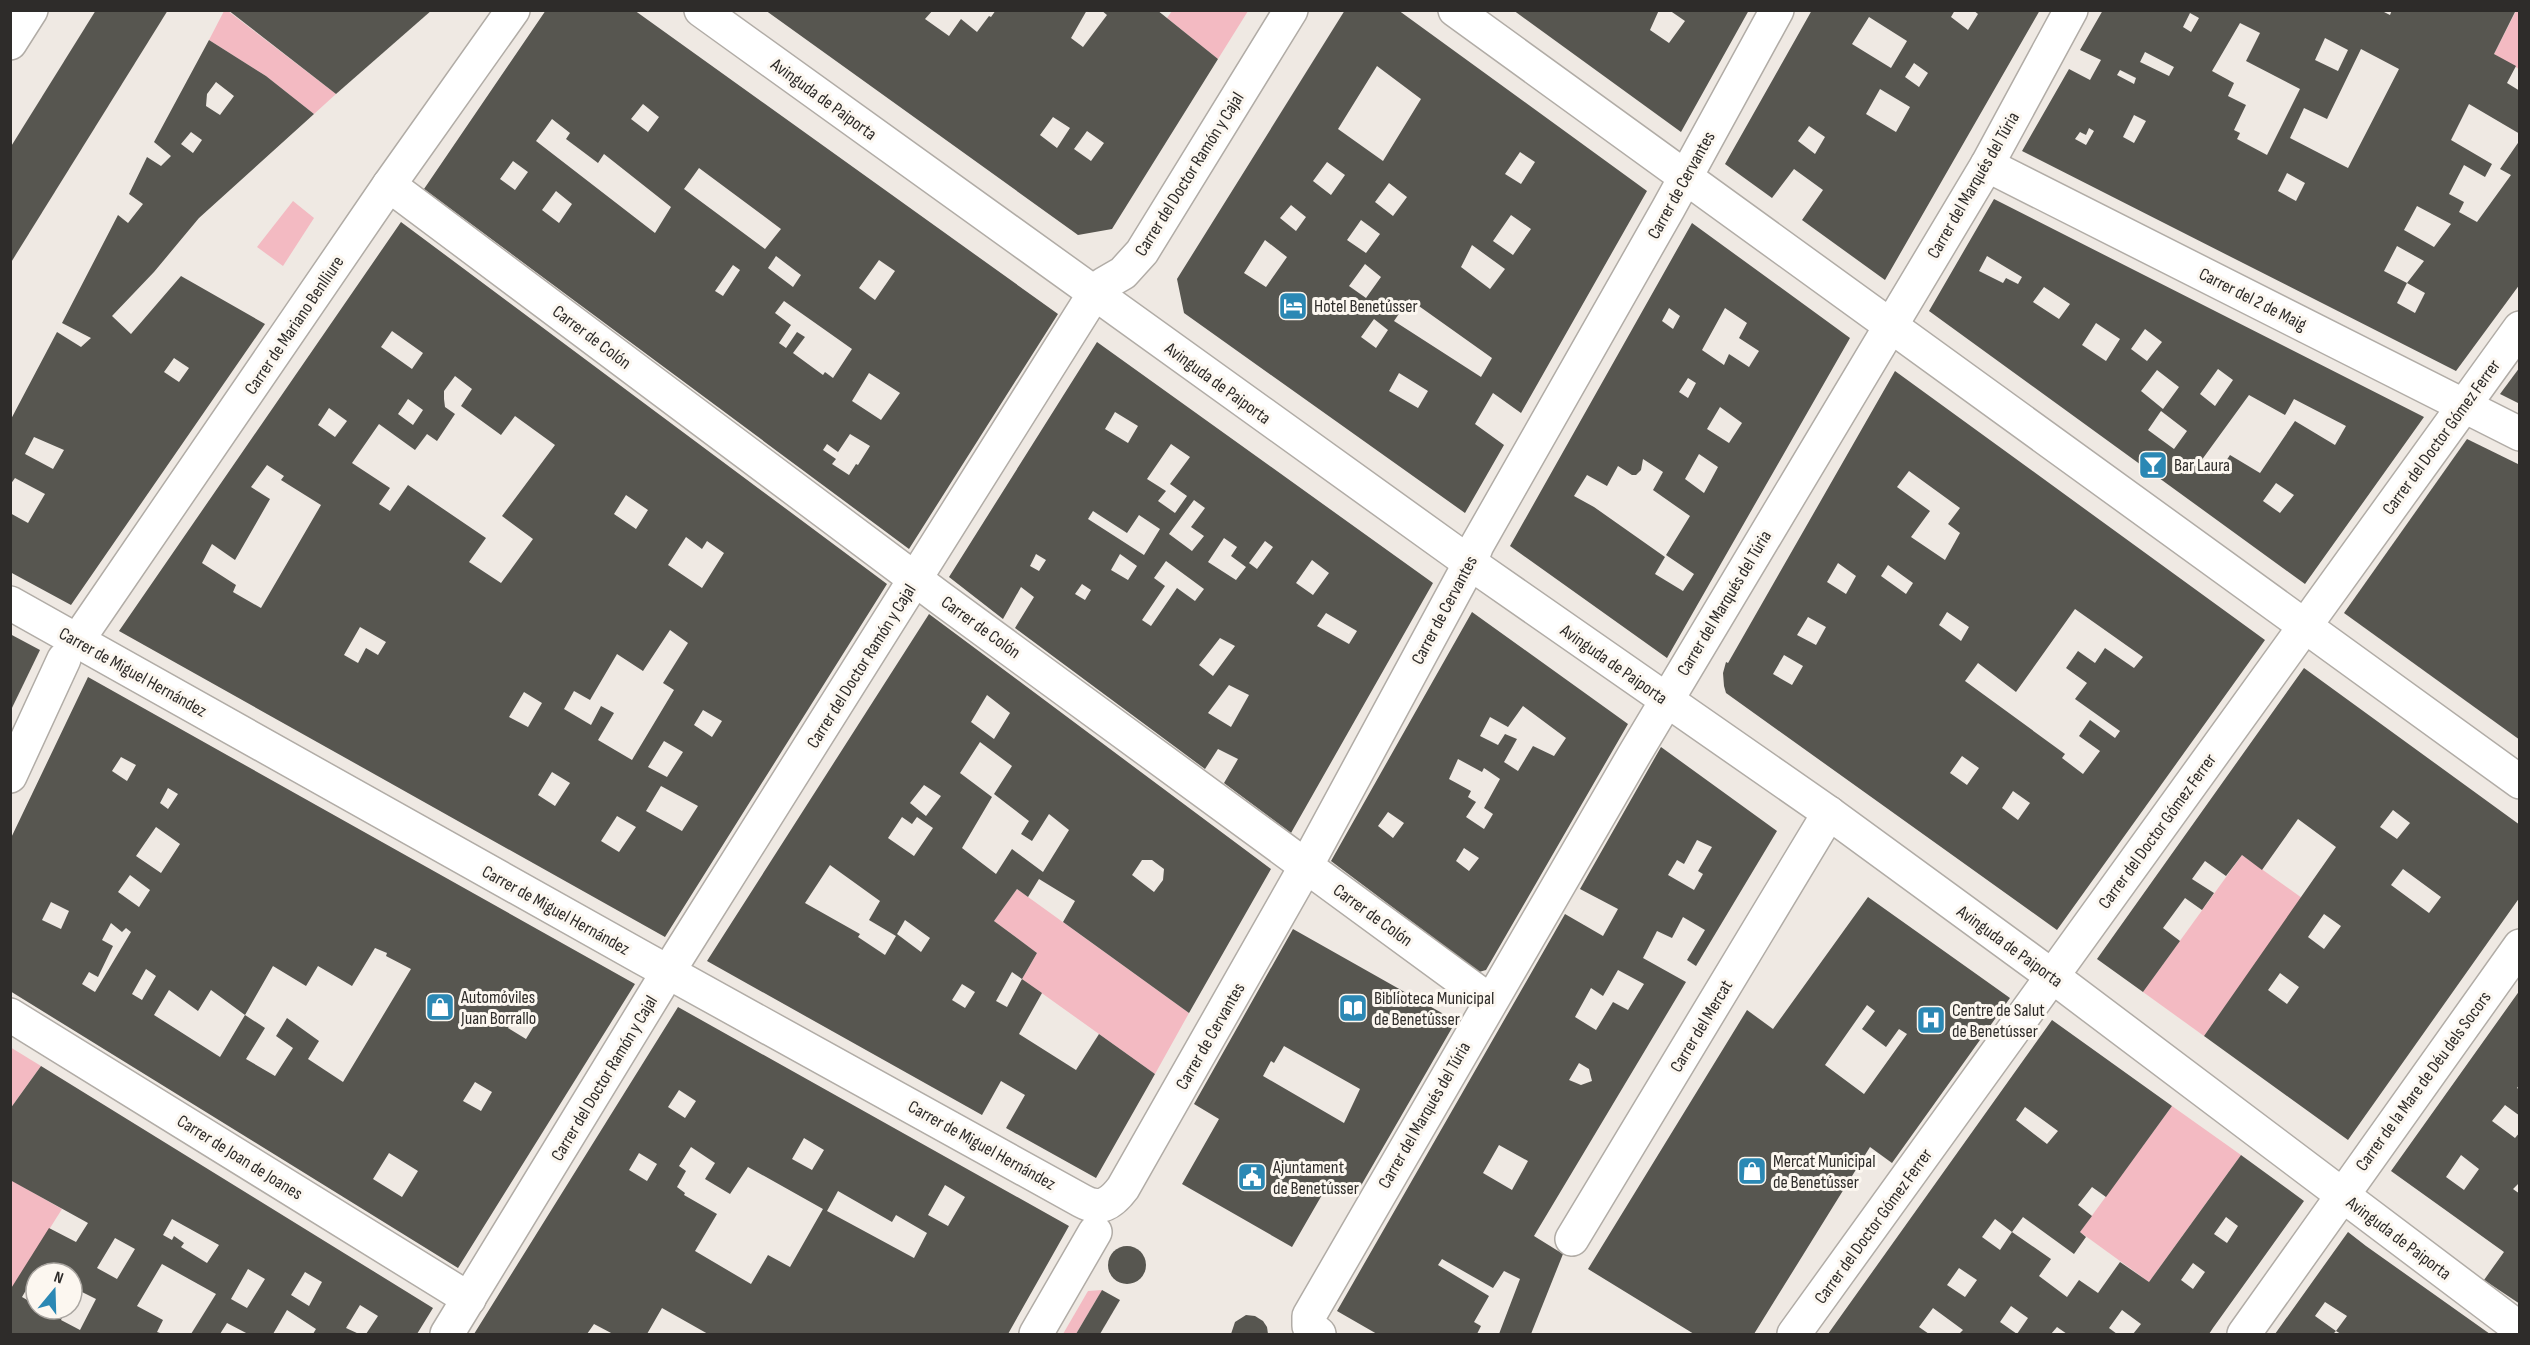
<svg xmlns="http://www.w3.org/2000/svg" width="2530" height="1345" font-family="'Sofia Sans Condensed',sans-serif">
  <style>
    .green { fill: #f3bac2 }
    .building { fill: #575650; fill-rule: evenodd }
    .lines { fill: none; stroke-linecap: round; stroke-linejoin: round }
    .minor-casing { stroke: #b1aca6; stroke-width: 36 }
    .minor { stroke: #fff; stroke-width: 33 }
    .labels { text-anchor: middle; stroke-width: 6; stroke-linejoin: round; paint-order: stroke }
    .street-label { font-size: 18px; fill: #2e2c2a; stroke: #fcf7f0 }
    .poi-label { font-size: 18px; fill: #2e2c2a; stroke: #fcf7f0; text-anchor: start }
  </style>
  <rect width="100%" height="100%" fill="#efe9e3"/>
  <g class="green">
    <polygon points="224,11 228,11 336,94 314,114 266,76 209,40"/>
    <polygon points="1172,11 1248,11 1218,59 1167,18"/>
    <polygon points="2516,11 2519,11 2519,69 2494,54"/>
    <polygon points="293,201 314,218 283,266 257,247"/>
    <polygon points="2242,855 2302,898 2204,1036 2143,992"/>
    <polygon points="1017,889 1189,1013 1155,1074 1022,979 1037,953 994,921"/>
    <polygon points="10,1047 41,1066 10,1109"/>
    <polygon points="2172,1106 2241,1155 2149,1282 2080,1232"/>
    <polygon points="11,1180 62,1209 11,1290"/>
    <polygon points="1102,1290 1076,1334 1063,1334 1088,1291"/>
  </g>
  <g class="building">
    <polygon points="96,10 168,10 10,264 10,148"/>
    <polygon points="228,10 432,10 336,94"/>
    <path d="M546,10H634L1058,314L909,549L424,189ZM643,104L659,117L648,132L631,119ZM552,119L570,133L566,139L598,163L604,154L671,207L655,233L536,141ZM513,161L528,172L515,190L500,179ZM699,168L781,229L765,249L684,189ZM556,191L572,204L559,223L542,210ZM776,256L801,275L793,287L768,268ZM879,260L895,271L875,300L859,288ZM733,265L740,270L723,296L715,291ZM784,301L852,349L833,378L825,372L823,375L793,353L805,337L797,332L786,348L779,343L791,325L775,313ZM869,373L900,393L881,420L852,401ZM850,434L870,446L858,465L856,464L849,475L832,464L836,459L823,450L827,444L838,452Z"/>
    <path d="M765,10H933L925,19L949,36L961,19L977,32L989,16L991,17L996,10H1087L1071,38L1083,47L1107,15L1101,10H1157L1218,59L1112,229L1078,235ZM1053,117L1070,128L1057,148L1040,135ZM1087,131L1104,143L1091,161L1074,149Z"/>
    <path d="M1345,10H1398L1647,191L1521,413L1493,393L1475,424L1504,445L1465,513L1184,313L1177,279ZM1377,66L1421,99L1383,161L1338,129ZM1520,152L1535,162L1521,184L1505,174ZM1327,162L1345,175L1331,195L1313,181ZM1389,183L1407,197L1393,216L1375,202ZM1291,205L1306,217L1296,231L1280,218ZM1511,215L1531,229L1513,255L1493,241ZM1361,220L1380,234L1366,253L1347,240ZM1265,240L1287,257L1266,287L1244,273ZM1472,245L1505,269L1490,289L1461,267ZM1365,264L1381,277L1366,298L1349,286ZM1409,299L1492,358L1481,377L1394,321ZM1374,319L1388,330L1376,348L1361,337ZM1399,373L1428,391L1418,408L1389,391Z"/>
    <polygon points="1513,10 1659,10 1650,30 1669,43 1685,21 1669,10 1749,10 1681,132"/>
    <path d="M1812,10H1955L1951,17L1968,30L1978,14L1973,10H2040L1885,280L1802,220L1823,190L1794,169L1772,198L1725,164ZM1869,17L1907,41L1891,68L1852,44ZM1914,63L1928,73L1919,87L1905,77ZM1880,89L1910,107L1896,132L1866,114ZM1809,126L1825,137L1815,154L1798,141Z"/>
    <path d="M2103,10H2380L2390,15L2392,10H2516L2494,54L2516,66L2507,83L2520,91V134L2469,104L2451,140L2492,164L2485,177L2464,165L2449,194L2464,202L2459,212L2477,222L2511,175L2500,169L2520,140V284L2456,371L2022,151L2069,69L2090,80L2101,60L2080,50ZM2190,13L2199,18L2191,32L2183,27ZM2240,23L2260,33L2246,61L2300,89L2267,155L2237,139L2240,133L2234,130L2246,105L2228,96L2234,83L2212,71ZM2325,38L2348,50L2338,71L2315,60ZM2361,49L2399,69L2348,168L2290,138L2304,108L2327,119ZM2145,52L2174,67L2169,76L2140,62ZM2120,70L2136,78L2134,84L2117,75ZM2134,115L2146,121L2134,143L2123,137ZM2089,128L2094,131L2086,145L2075,139L2080,132L2086,135ZM2287,173L2305,183L2296,201L2278,191ZM2417,206L2451,224L2434,247L2404,230ZM2397,246L2424,261L2407,283L2384,271ZM2407,283L2425,293L2415,313L2397,303Z"/>
    <path d="M209,40L266,76L314,114L199,218L154,272L112,316L131,334L181,276L265,324L71,605L10,572V513L28,523L45,494L15,478L10,485V421L57,332L81,347L91,338L62,323L118,215L128,223L143,204L129,194L147,157L161,166L171,156L154,142ZM216,82L234,96L220,115L206,106L207,94ZM191,132L202,140L193,153L181,144ZM174,358L189,368L179,382L164,372ZM34,437L64,450L53,469L25,454Z"/>
    <path d="M1994,199L2424,417L2305,584L1929,311ZM1987,256L2022,277L2018,284L2006,278L2003,283L1979,271ZM2044,287L2070,304L2059,319L2033,302ZM2096,323L2120,339L2106,361L2082,345ZM2145,329L2162,342L2147,361L2131,349ZM2218,369L2233,380L2215,406L2200,394ZM2157,370L2179,387L2163,409L2141,391ZM2249,395L2285,415L2294,399L2346,426L2335,445L2295,421L2260,473L2230,455L2218,473L2201,461ZM2161,411L2187,431L2174,449L2148,430ZM2276,483L2294,495L2280,513L2263,501Z"/>
    <path d="M401,222L887,584L665,937L119,631ZM392,331L423,353L412,369L381,347ZM455,376L472,389L461,406L501,435L515,416L555,445L502,516L533,539L501,583L469,562L486,538L408,485L390,511L379,504L390,488L352,463L379,424L415,450L427,434L437,441L455,414L445,407L444,399V391ZM408,399L423,410L413,425L398,414ZM329,408L347,421L335,437L318,425ZM267,465L284,476L281,480L321,505L261,608L233,592L236,585L202,563L212,544L235,560L270,499L251,487ZM626,495L648,510L636,529L614,514ZM686,537L702,549L707,541L724,553L702,588L668,565ZM360,627L386,642L378,655L366,648L358,663L344,655ZM670,630L688,643L663,683L674,690L632,760L598,740L614,713L601,706L591,725L564,709L574,691L590,700L617,654L643,671ZM524,692L542,703L528,727L509,717ZM703,710L722,721L712,737L694,725ZM664,741L683,752L667,777L648,767ZM552,772L570,783L555,806L538,795ZM661,786L698,806L682,831L646,811ZM617,816L636,827L619,852L601,841Z"/>
    <path d="M1692,223L1850,338L1667,658L1510,546ZM1669,308L1680,316L1673,329L1662,321ZM1725,308L1747,323L1739,338L1759,351L1749,367L1729,354L1724,365L1702,350ZM1688,378L1696,383L1688,398L1679,392ZM1720,407L1742,423L1729,443L1707,429ZM1699,454L1718,467L1704,493L1685,479ZM1643,459L1663,472L1653,490L1690,516L1666,555L1694,574L1683,591L1655,574L1665,557L1594,507L1574,496L1587,475L1607,486L1618,466L1632,475H1636L1641,470Z"/>
    <path d="M1097,342L1433,583L1291,833L1224,783L1238,759L1218,749L1205,769L1015,628L1034,597L1021,587L1003,619L949,577ZM1115,412L1138,426L1128,443L1105,429ZM1171,444L1190,457L1170,484L1187,496L1175,513L1158,501L1166,491L1147,479ZM1194,500L1205,508L1191,527L1204,536L1192,551L1169,534ZM1093,511L1127,533L1139,515L1160,529L1144,555L1088,519ZM1224,538L1237,547L1231,556L1246,567L1236,580L1208,562ZM1265,541L1273,547L1257,569L1249,563ZM1036,554L1046,560L1039,571L1030,566ZM1120,554L1137,566L1128,580L1111,570ZM1312,560L1329,573L1313,595L1296,583ZM1166,561L1204,589L1195,601L1177,588L1151,626L1142,620L1165,586L1154,578ZM1082,584L1091,590L1085,600L1075,594ZM1326,613L1357,631L1349,644L1317,626ZM1220,638L1235,646L1213,676L1199,665ZM1229,685L1249,695L1231,727L1208,713Z"/>
    <polygon points="2520,367 2520,404 2500,394"/>
    <path d="M1895,371L2265,640L2057,930L1726,693L1724,686L1723,673L1726,662L1728,663ZM1909,471L1960,508L1948,524L1960,533L1945,560L1911,537L1930,511L1897,487ZM1838,563L1856,576L1846,594L1827,582ZM1888,565L1913,583L1906,594L1881,576ZM2075,609L2143,657L2134,668L2105,648L2095,663L2078,651L2066,668L2087,683L2075,699L2120,731L2115,738L2090,720L2079,736L2100,751L2083,774L2062,758L2065,754L1965,681L1978,663L2016,692ZM1947,612L1969,627L1961,641L1939,625ZM1808,617L1826,627L1816,645L1797,635ZM1784,655L1803,666L1792,685L1773,674ZM1962,756L1979,768L1967,785L1950,773ZM2013,791L2030,803L2018,820L2002,808Z"/>
    <polygon points="2467,439 2520,465 2520,740 2344,613"/>
    <path d="M1472,612L1628,724L1486,970L1479,972L1331,861ZM1523,706L1566,738L1554,756L1533,746L1518,771L1504,762L1517,739L1505,734L1498,745L1480,736L1490,717L1508,727ZM1458,759L1482,772L1484,768L1500,779L1484,808L1493,814L1484,829L1466,817L1476,802L1468,797L1471,791L1449,779ZM1388,812L1404,823L1393,838L1378,826ZM1464,848L1479,858L1469,871L1456,861Z"/>
    <path d="M929,614L1271,869L1189,1013L1063,922L1075,901L1039,879L1028,897L1017,889L994,921L1037,953L1022,979L1042,993L1019,1034L1076,1070L1099,1034L1155,1074L1096,1178L1006,1128L1025,1095L1001,1081L982,1115L707,961ZM987,695L1010,713L994,739L971,722ZM980,742L1012,766L994,794L1029,821L1021,834L1032,841L1049,814L1069,830L1043,872L1012,849L996,874L962,848L992,797L960,773ZM924,785L941,796L926,816L910,803ZM902,817L912,824L917,817L933,828L914,856L888,838ZM1142,860H1152L1164,869L1163,880L1154,892L1132,875ZM830,865L880,901L869,920L896,936L885,955L858,937L860,934L805,903ZM905,920L930,938L921,952L897,934ZM1012,972L1022,979L1007,1007L996,1001ZM962,984L975,992L965,1008L952,1000Z"/>
    <polygon points="10,634 40,650 10,712"/>
    <path d="M2304,668L2520,825V897L2348,1140L2204,1036L2336,847L2298,819L2262,870L2242,855L2226,876L2205,861L2192,879L2214,893L2202,910L2185,898L2163,928L2180,941L2143,992L2097,959ZM2393,810L2410,823L2397,839L2380,827ZM2403,869L2441,897L2429,913L2391,885ZM2324,914L2341,926L2324,949L2308,937ZM2280,973L2299,987L2287,1004L2268,990Z"/>
    <path d="M88,677L635,984L458,1268L10,991V840ZM121,757L136,765L127,781L112,771ZM168,788L178,794L168,809L160,803ZM156,827L180,844L161,873L136,856ZM130,875L150,890L139,907L118,892ZM51,902L69,911L61,929L42,920ZM111,923L122,932L126,928L131,932L95,992L82,984L89,972L98,977L113,946L102,940ZM375,948L387,953L386,956L411,969L343,1082L308,1059L319,1041L287,1018L276,1036L293,1048L275,1076L246,1059L265,1028L245,1015L220,1057L154,1015L169,990L198,1011L211,990L245,1015L273,966L306,986L318,966L352,986ZM146,969L156,976L142,1000L132,994ZM519,1010L537,1021L526,1039L508,1028ZM475,1082L492,1092L481,1111L463,1101ZM389,1153L418,1171L402,1197L373,1179Z"/>
    <path d="M1661,747L1777,831L1696,966L1687,960L1705,930L1683,917L1672,938L1657,931L1643,958L1686,982L1534,1236L1563,1254L1531,1334H1499L1520,1279L1504,1271L1493,1288L1442,1259L1438,1265L1489,1296L1474,1322L1481,1326L1477,1334H1377L1337,1311L1565,914L1603,936L1618,909L1580,889ZM1697,840L1712,847L1698,871L1703,874L1694,890L1668,875L1677,860L1684,864ZM1618,970L1644,984L1628,1010L1613,1002L1596,1030L1575,1017L1591,988L1603,996ZM1579,1063L1589,1069L1592,1081L1581,1085L1569,1080ZM1499,1145L1528,1161L1512,1190L1483,1173Z"/>
    <path d="M1868,897L2010,998L1892,1163L1870,1147L1754,1334H1694L1588,1269L1747,1010L1773,1029ZM1867,1005L1875,1011L1862,1029L1886,1047L1899,1029L1907,1034L1864,1094L1825,1065Z"/>
    <path d="M1293,929L1456,1021L1355,1196L1330,1181L1292,1247L1182,1184L1219,1119L1194,1104ZM1284,1046L1360,1089L1344,1123L1263,1076L1271,1061L1274,1063Z"/>
    <path d="M2520,990V1084L2517,1088L2520,1090V1116L2505,1105L2492,1121L2515,1138L2520,1132V1182L2513,1189L2520,1194V1304L2484,1280L2504,1252L2391,1171ZM2461,1155L2479,1169L2464,1190L2446,1177Z"/>
    <path d="M678,1007L1069,1226L1008,1334H708L662,1308L647,1334H613L594,1324L587,1334H474ZM679,1090L696,1101L685,1118L668,1107ZM804,1138L824,1150L812,1170L792,1159ZM691,1147L715,1163L705,1179L730,1194L748,1167L823,1209L790,1267L768,1255L751,1284L695,1251L717,1214L684,1195L685,1193L677,1187L686,1171L679,1166ZM639,1153L657,1164L647,1181L629,1170ZM945,1185L965,1197L948,1226L928,1215ZM838,1191L892,1222L896,1215L927,1233L914,1258L827,1211Z"/>
    <path d="M2052,1020L2172,1106L2106,1197L2092,1187L2078,1205L2092,1216L2080,1232L2086,1237L2074,1254L2023,1217L2012,1232L2051,1259L2039,1276L2067,1297L2079,1280L2098,1293L2120,1262L2149,1282L2241,1155L2304,1201L2213,1328L2209,1334H2133L2141,1324L2122,1310L2109,1328L2117,1334H2067L2057,1327L2051,1334H2017L2028,1318L2011,1306L2000,1322L2017,1334H1959L1963,1330L1933,1308L1919,1327L1929,1334H1828ZM2025,1107L2058,1131L2047,1144L2016,1120ZM2226,1217L2238,1226L2227,1243L2214,1234ZM1995,1219L2012,1232L2000,1250L1982,1237ZM2193,1263L2205,1272L2193,1289L2181,1280ZM1959,1268L1977,1280L1965,1297L1947,1285Z"/>
    <path d="M41,1066L433,1308L417,1334H366L378,1316L360,1305L346,1328L359,1334H313L316,1329L287,1310L273,1334H248L227,1323L220,1334H191L216,1294L162,1264L137,1306L163,1320L157,1332L163,1334H10V1290L49,1228L76,1242L88,1223L10,1180V1109ZM172,1219L219,1245L207,1263L181,1247L184,1243L174,1236L172,1240L163,1235ZM115,1238L135,1249L117,1279L97,1268ZM248,1269L265,1279L247,1308L231,1299ZM305,1272L322,1282L309,1306L291,1295ZM36,1273H72V1298L76,1289L96,1299L80,1330L61,1320L66,1309H36V1305L22,1297Z"/>
    <polygon points="2348,1232 2366,1246 2490,1334 2341,1334 2336,1331 2347,1316 2325,1302 2315,1316 2336,1331 2333,1334 2275,1334"/>
    <circle cx="1127" cy="1265" r="19"/>
    <polygon points="1102,1290 1120,1300 1100,1334 1076,1334"/>
    <polygon points="1246,1315 1255,1316 1263,1321 1267,1327 1268,1334 1231,1334 1235,1322"/>
  </g>
  <g class="lines">
    <g class="minor-casing">
      <g id="minor">
        <polyline points="701,10 1470,563 1829,813 2052,976 2520,1329"/>
        <path d="M1455,10C1808,270 2164,526 2520,782"/>
        <polyline points="10,43 31,10"/>
        <polyline points="1987,165 2520,434"/>
        <polyline points="389,185 939,597 1490,1001"/>
        <path d="M10,603L641,957L1082,1201C1100,1211 1111,1204 1123,1188L1306,866L1470,563L1477,545L1668,209L1777,10"/>
        <polyline points="77,641 389,185 513,10"/>
        <polyline points="10,776 64,659"/>
        <polyline points="10,1015 469,1299"/>
        <polyline points="1572,1239 1829,813"/>
        <polyline points="447,1334 668,972 1094,294 1104,284 1123,273 1142,252 1291,10"/>
        <polyline points="1036,1334 1095,1232"/>
        <polyline points="1319,1334 1309,1326 1309,1316 1634,755 1987,165 2071,10"/>
        <polyline points="1794,1334 2520,328"/>
        <polyline points="2244,1334 2520,946"/>
      </g>
    </g>
    <use href="#minor" class="minor"/>
  </g>
  <defs>
    <g id="hotel-square" transform="scale(1.5)"><rect x="-9" y="-9" width="18" height="18" rx="4" fill="#2b88b4" stroke="#fcf7f0"/><path d="M-6-4.5h1.5V1H6V5H4.5V3h-9V5H-6ZM-4 0a1.8 1.8 0 1 1 3.6 0ZM.5 0V-2.5h3Q6-2.5 6 0Z" fill="#fff"/></g>
    <g id="bar-square" transform="scale(1.5)"><rect x="-9" y="-9" width="18" height="18" rx="4" fill="#2b88b4" stroke="#fcf7f0"/><path d="M-6-5H6L.8 .8V4.5H3.5V6h-7V4.5H-.8V.8Z" fill="#fff"/></g>
    <g id="shop-square" transform="scale(1.5)"><rect x="-9" y="-9" width="18" height="18" rx="4" fill="#2b88b4" stroke="#fcf7f0"/><path d="M-5-2.5h2.3a2.7 3.5 0 0 1 5.4 0H5L5.5 6h-11ZM-1.5-2.5h3a1.5 2.3 0 0 0-3 0Z" fill="#fff"/></g>
    <g id="library-square" transform="scale(1.5)"><rect x="-9" y="-9" width="18" height="18" rx="4" fill="#2b88b4" stroke="#fcf7f0"/><path d="M-6-4Q-3-5.5-.7-3.5V5Q-3 3-6 4ZM6-4Q3-5.5 .7-3.5V5Q3 3 6 4Z" fill="#fff"/></g>
    <g id="hospital-square" transform="scale(1.5)"><rect x="-9" y="-9" width="18" height="18" rx="4" fill="#2b88b4" stroke="#fcf7f0"/><path d="M-5-5h3v3.5h4V-5h3V5h-3V1.5h-4V5h-3Z" fill="#fff"/></g>
    <g id="civic-square" transform="scale(1.5)"><rect x="-9" y="-9" width="18" height="18" rx="4" fill="#2b88b4" stroke="#fcf7f0"/><path d="M-.6-6.5H3V-4.5H.6V-3L4-1V1h2V6H-6V1h2V-1L-.6-3ZM-1.2 2.5V6h2.4V2.5Z" fill="#fff"/></g>
  </defs>
  <g fill-rule="evenodd">
    <use href="#hotel-square" x="1293" y="306"/>
    <use href="#bar-square" x="2153" y="465"/>
    <use href="#shop-square" x="440" y="1007"/>
    <use href="#library-square" x="1353" y="1008"/>
    <use href="#hospital-square" x="1931" y="1020"/>
    <use href="#shop-square" x="1752" y="1171"/>
    <use href="#civic-square" x="1252" y="1177"/>
  </g>
  <g class="labels">
    <g class="street-label">
      <text transform="translate(824 99) rotate(36)" y="6">Avinguda de Paiporta</text>
      <text transform="translate(1189 174) rotate(-58)" y="6">Carrer del Doctor Ramón y Cajal</text>
      <text transform="translate(1681 185) rotate(-61)" y="6">Carrer de Cervantes</text>
      <text transform="translate(1973 185) rotate(-60)" y="6">Carrer del Marqués del Túria</text>
      <text transform="translate(2253 299) rotate(27)" y="6">Carrer del 2 de Maig</text>
      <text transform="translate(294 325) rotate(-56)" y="6">Carrer de Mariano Benlliure</text>
      <text transform="translate(592 337) rotate(37)" y="6">Carrer de Colón</text>
      <text transform="translate(1218 383) rotate(36)" y="6">Avinguda de Paiporta</text>
      <text transform="translate(2441 437) rotate(-54)" y="6">Carrer del Doctor Gómez Ferrer</text>
      <text transform="translate(1724 603) rotate(-59)" y="6">Carrer del Marqués del Túria</text>
      <text transform="translate(1444 610) rotate(-62)" y="6">Carrer de Cervantes</text>
      <text transform="translate(981 627) rotate(36)" y="6">Carrer de Colón</text>
      <text transform="translate(1614 664) rotate(35)" y="6">Avinguda de Paiporta</text>
      <text transform="translate(861 666) rotate(-58)" y="6">Carrer del Doctor Ramón y Cajal</text>
      <text transform="translate(133 672) rotate(29)" y="6">Carrer de Miguel Hernández</text>
      <text transform="translate(2157 831) rotate(-54)" y="6">Carrer del Doctor Gómez Ferrer</text>
      <text transform="translate(556 910) rotate(29)" y="6">Carrer de Miguel Hernández</text>
      <text transform="translate(1373 915) rotate(36)" y="6">Carrer de Colón</text>
      <text transform="translate(2010 946) rotate(36)" y="6">Avinguda de Paiporta</text>
      <text transform="translate(1701 1026) rotate(-59)" y="6">Carrer del Mercat</text>
      <text transform="translate(1210 1036) rotate(-60)" y="6">Carrer de Cervantes</text>
      <text transform="translate(604 1078) rotate(-59)" y="6">Carrer del Doctor Ramón y Cajal</text>
      <text transform="translate(2423 1081) rotate(-54)" y="6">Carrer de la Mare de Déu dels Socors</text>
      <text transform="translate(1424 1115) rotate(-60)" y="6">Carrer del Marqués del Túria</text>
      <text transform="translate(982 1145) rotate(29)" y="6">Carrer de Miguel Hernández</text>
      <text transform="translate(240 1157) rotate(32)" y="6">Carrer de Joan de Joanes</text>
      <text transform="translate(1873 1226) rotate(-54)" y="6">Carrer del Doctor Gómez Ferrer</text>
      <text transform="translate(2399 1238) rotate(37)" y="6">Avinguda de Paiporta</text>
    </g>
    <g class="poi-label">
      <text x="1314" y="312">Hotel Benetússer</text>
      <text x="2174" y="471">Bar Laura</text>
      <text x="461" y="1003">Automóviles<tspan x="461" dy="21">Juan Borrallo</tspan></text>
      <text x="1374" y="1004">Biblioteca Municipal<tspan x="1374" dy="21">de Benetússer</tspan></text>
      <text x="1952" y="1016">Centre de Salut<tspan x="1952" dy="21">de Benetússer</tspan></text>
      <text x="1773" y="1167">Mercat Municipal<tspan x="1773" dy="21">de Benetússer</tspan></text>
      <text x="1273" y="1173">Ajuntament<tspan x="1273" dy="21">de Benetússer</tspan></text>
    </g>
  </g>
  <rect width="2530" height="1345" fill="none" stroke="#2e2c2a" stroke-width="24"/>
  <g transform="translate(54 1291) rotate(19)"><circle r="28" fill="#fcf7f0" stroke="#aaa6a1" stroke-width="1.5"/>
  <path d="M0-4.5L10 22L0 15L-10 22Z" fill="#2b88b4"/>
  <text y="-9" font-size="16" font-weight="bold" text-anchor="middle" fill="#2e2c2a">N</text>
  </g>
</svg>
